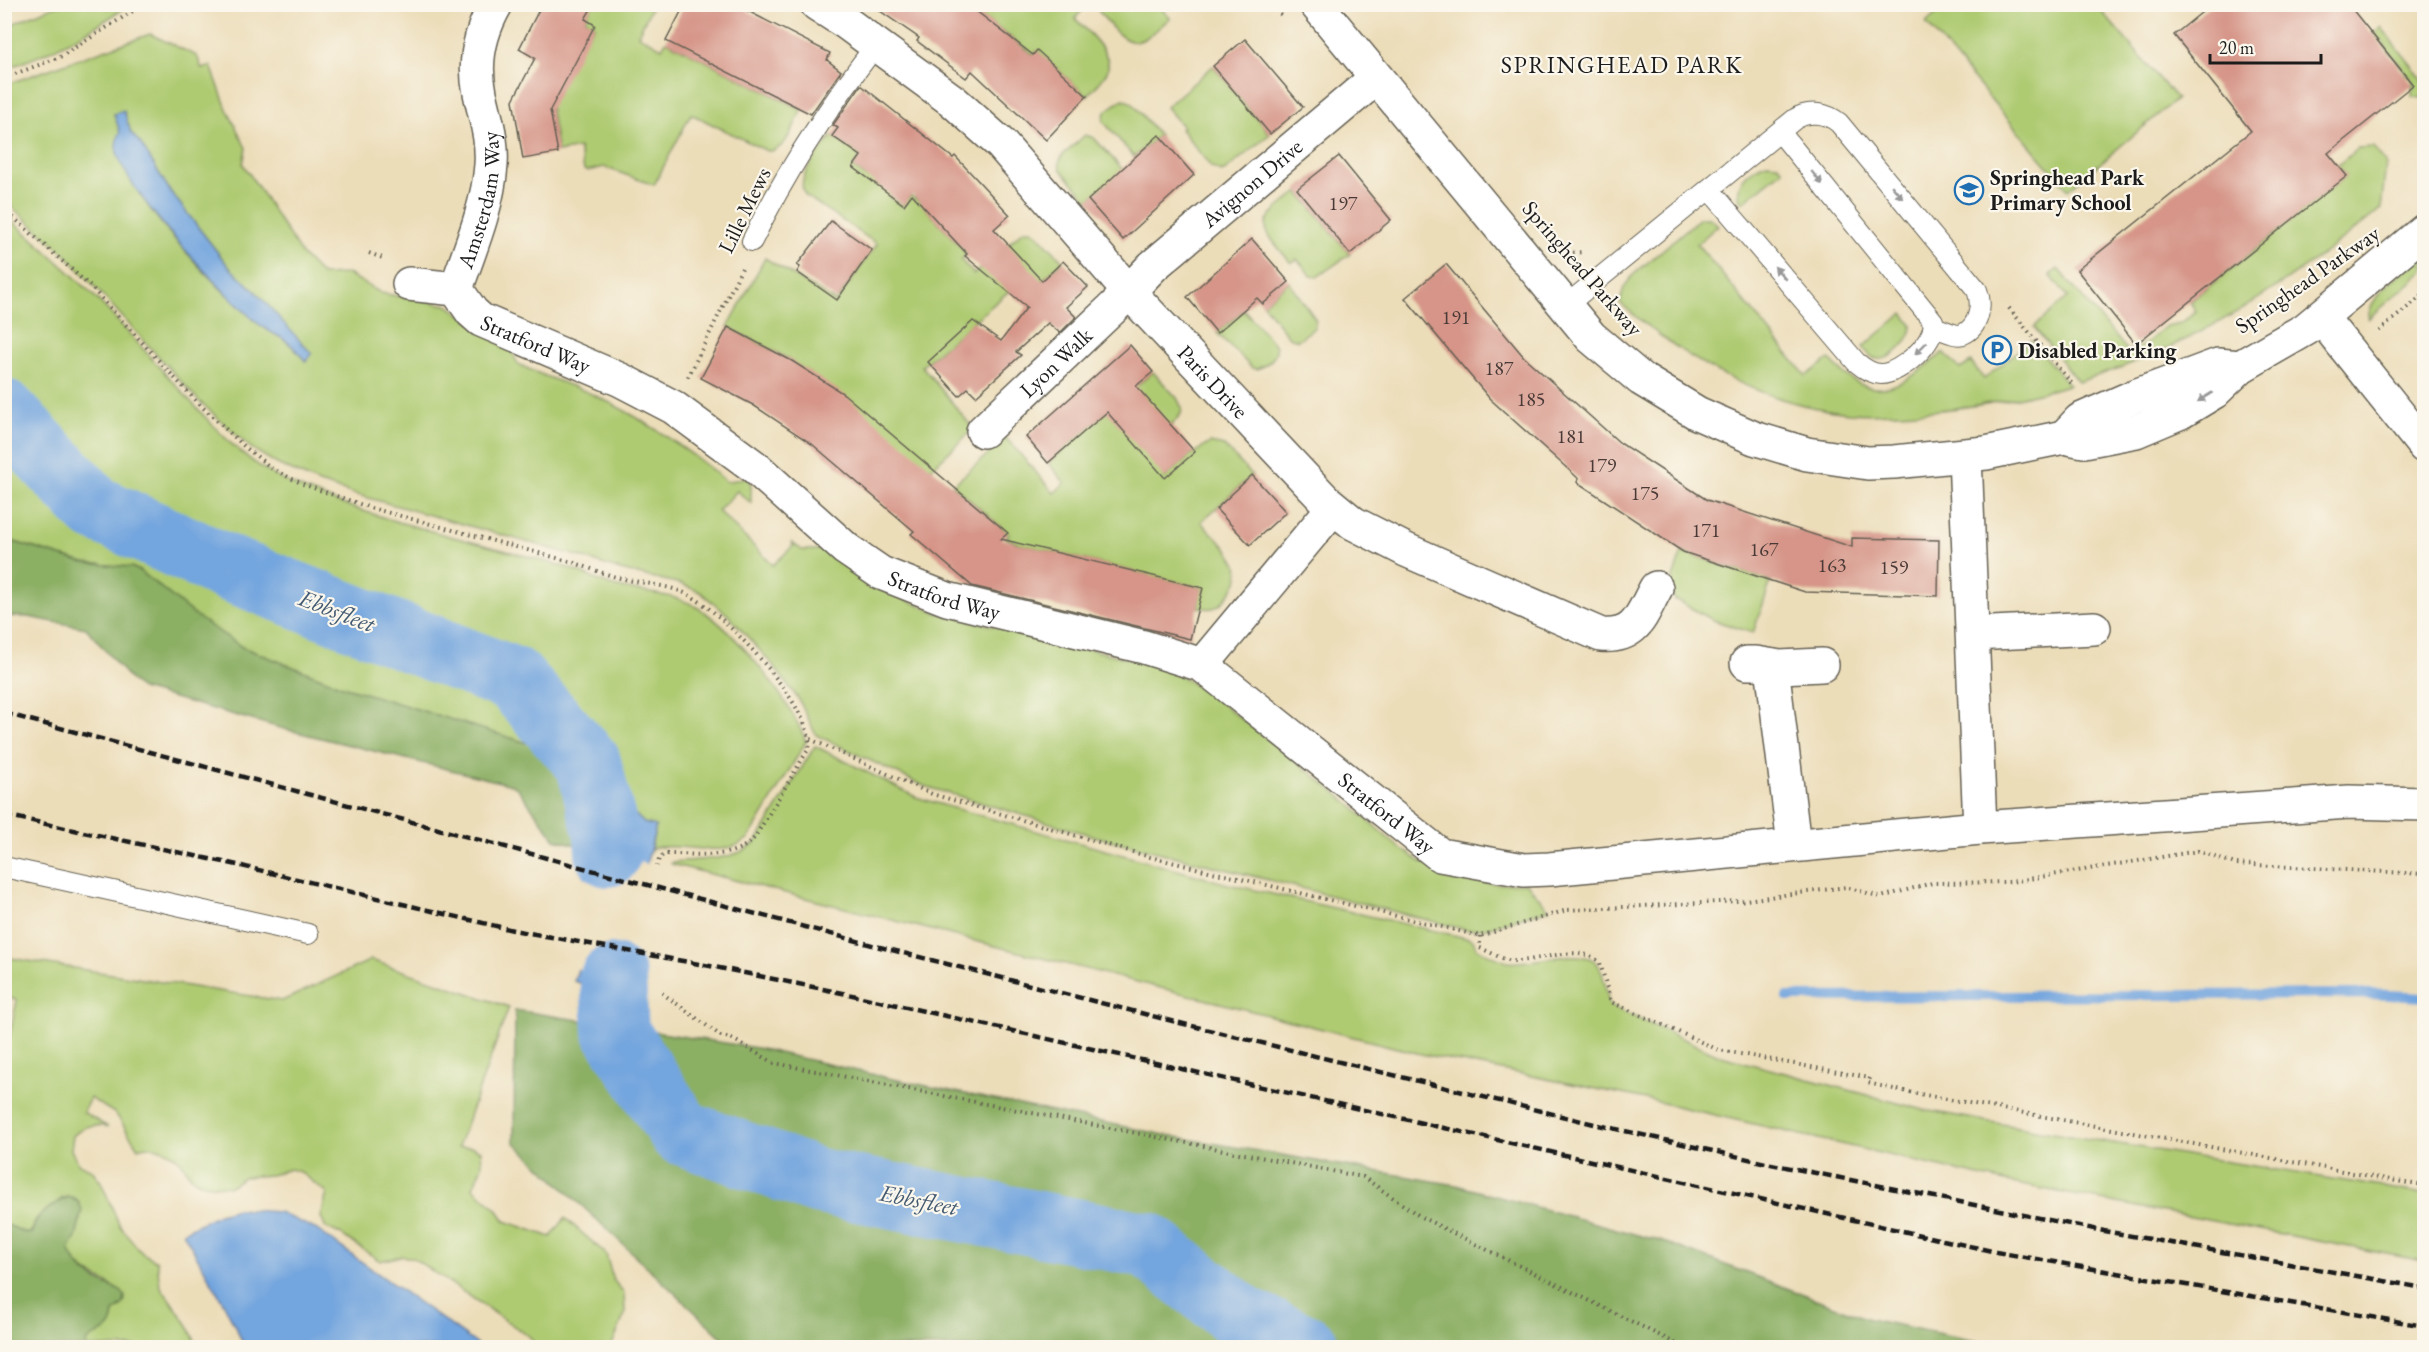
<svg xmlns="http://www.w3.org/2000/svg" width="2429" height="1352" font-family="'EB Garamond',serif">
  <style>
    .green { fill: #afcb72; stroke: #667447; stroke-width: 1.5; fill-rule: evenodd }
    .forest { fill: #8baf64; stroke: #546640; stroke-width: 1.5 }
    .water { fill: #73a5de; stroke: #48607d; stroke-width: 1.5 }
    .pier { fill: #ecddb9 }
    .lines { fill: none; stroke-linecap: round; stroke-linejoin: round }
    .stream { stroke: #73a5de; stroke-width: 10 }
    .river { stroke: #73a5de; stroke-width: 66 }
    .building { fill: #d69588 }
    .service-casing { stroke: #656053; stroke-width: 22 }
    .minor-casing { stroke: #656053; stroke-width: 36 }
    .path { stroke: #656053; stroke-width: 4; stroke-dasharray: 1.5 4.5; stroke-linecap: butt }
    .service { stroke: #fff; stroke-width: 20 }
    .minor { stroke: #fff; stroke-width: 33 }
    .rail { stroke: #1c1c1c; stroke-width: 4.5; stroke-dasharray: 9 4.5; stroke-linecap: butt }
    .oneway { fill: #999 }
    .labels { text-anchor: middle; stroke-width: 4.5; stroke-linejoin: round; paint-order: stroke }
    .number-label { font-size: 20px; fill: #4a3a37 }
    .poi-label { font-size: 22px; font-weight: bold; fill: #1c1c1c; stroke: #fbf7ec; text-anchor: start }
    .street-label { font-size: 22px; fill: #1c1c1c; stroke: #fbf7ec }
    .neighbourhood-label { font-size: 24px; letter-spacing: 1.5px; fill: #1c1c1c; stroke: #fbf7ec }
    .water-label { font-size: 24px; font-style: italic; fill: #435a73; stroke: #fbf7ec }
  </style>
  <rect width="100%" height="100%" fill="#fbf7ec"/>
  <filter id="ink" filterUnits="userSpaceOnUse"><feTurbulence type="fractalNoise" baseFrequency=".0167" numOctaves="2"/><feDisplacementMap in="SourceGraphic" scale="12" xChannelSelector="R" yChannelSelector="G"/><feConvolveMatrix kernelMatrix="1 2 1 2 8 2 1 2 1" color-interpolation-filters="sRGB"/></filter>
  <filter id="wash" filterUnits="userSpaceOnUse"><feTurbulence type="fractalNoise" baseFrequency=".008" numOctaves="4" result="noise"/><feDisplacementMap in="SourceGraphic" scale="24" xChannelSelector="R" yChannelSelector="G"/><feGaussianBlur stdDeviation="1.35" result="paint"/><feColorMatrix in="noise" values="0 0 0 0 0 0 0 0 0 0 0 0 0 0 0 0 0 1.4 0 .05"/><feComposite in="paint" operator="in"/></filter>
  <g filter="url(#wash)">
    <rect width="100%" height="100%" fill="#ecddb9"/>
    <g class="green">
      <path d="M653,4L638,35L662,48L666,41L802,110C794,124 786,153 767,151L691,114L654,185L604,167L588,171L584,170L579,148L558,152L549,100L595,25L585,19L593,5Z"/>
      <path d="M57,5H130C86,33 55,52 5,69V27Z"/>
      <path d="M967,5H1088L1075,18C1086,31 1117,55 1106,74C1101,82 1093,89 1087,96L1037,51L1033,54Z"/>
      <path d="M1094,5H1158L1170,18C1162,25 1153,34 1144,39C1124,51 1105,18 1094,5Z"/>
      <polygon points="1946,5 2096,5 2177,99 2068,190 1926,23"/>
      <polygon points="2381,27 2424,81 2424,98 2412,97 2413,81 2374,33"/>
      <path d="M150,34L197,56L202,69L211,66L227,109L246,148L243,164L245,167L302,255L322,275L348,274L381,293L447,305L511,350L518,364C543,377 570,384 596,396C643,418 687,449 727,482L746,477L751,484V503L737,491L718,511L773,565L793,546L792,543L802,550H824L886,591L935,612L1147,663L1181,676L1221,703L1340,796L1396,845L1415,858L1434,869L1463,879L1498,884L1526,883L1549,909L1487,928L1467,930L1094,836L924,786L816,735L799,700L772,664L728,615L700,592L681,584L620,570L581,557L354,494L319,483L277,464L251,448L199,401L64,253L5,201L4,85ZM124,111L131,133L141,144L170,191L229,267L312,354L306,361C298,354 293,345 283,339C276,334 267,331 260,325C216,288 137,206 118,154C114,144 120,140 120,132C120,127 116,119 114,115Z"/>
      <polygon points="1213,66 1270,134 1226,170 1221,172 1211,167 1181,129 1183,127 1166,107"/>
      <polygon points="1123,99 1132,103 1159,135 1134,157 1103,121 1105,112"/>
      <polygon points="1085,135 1094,138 1123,170 1088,200 1061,170 1059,163 1062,156"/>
      <path d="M832,136L861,156L853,167L866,177L899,186L890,197L902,206L911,196L920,202L967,254L961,260L974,274L1024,230H1032L1037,234L1063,261L1025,296L1015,286L922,366L972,427L971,431L931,469L817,378L783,356L728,327L765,258L836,302L877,244L806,196C792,178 822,150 832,136Z"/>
      <path d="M2374,147L2386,164L2381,209C2286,286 2197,346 2078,382L2034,327L2068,297L2050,275L2058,269L2128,351L2143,346L2166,326L2181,323L2196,311L2190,302L2346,176L2338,165L2358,148Z"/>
      <path d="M1767,163L1777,164L1783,170L1742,203C1731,185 1750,168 1767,163Z"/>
      <path d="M1298,192L1350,254L1317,277L1311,276L1297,259L1291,263C1257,223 1256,225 1298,192Z"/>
      <path d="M4,214C36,242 68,269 97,299C127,330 155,363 185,395C216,429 247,465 291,484C376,521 470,540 559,565C577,570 593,579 610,585C637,593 668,592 693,605C732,625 791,701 806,742L749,838C720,861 685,841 653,848L650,852L656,826L644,823L618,798L602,799L591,809C578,785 562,757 537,746L342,686L242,647L196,616L140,571L131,567L84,563L5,539Z"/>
      <path d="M1700,218H1709L1718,225L1697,244L1806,376L1829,359C1874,409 1900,387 1944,352L1960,369L1971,362L1984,379L2031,340L2069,385C2023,398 1978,407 1930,411C1903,413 1876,415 1849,413C1761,404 1685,361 1620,303L1624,287L1633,275Z"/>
      <path d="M2424,255V271L2368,319C2370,291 2404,272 2424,255Z"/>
      <polygon points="1289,282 1316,320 1314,328 1298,340 1289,337 1263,304"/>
      <path d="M1244,310L1276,346C1278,357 1267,365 1257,369L1252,368L1217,333Z"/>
      <path d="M1903,313L1912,325C1913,338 1892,362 1877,359C1870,358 1867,352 1863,347Z"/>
      <path d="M1153,372L1177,398L1182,408L1181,414L1171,426L1165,478L1195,452L1210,443L1224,446L1252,475L1201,522C1213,535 1243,559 1238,578C1237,585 1230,592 1226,598C1218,609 1211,610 1198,607L1202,588L1020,544L1006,538L1009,534L953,485L1006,438L1054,493L1065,483L1048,463Z"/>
      <polygon points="1682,552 1771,581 1753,633 1713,620 1674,599 1671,583"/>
      <path d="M815,746L916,797L946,806L1228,884L1471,939C1476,942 1474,946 1478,949C1482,952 1503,961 1508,962C1528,966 1587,944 1599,966C1605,977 1606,993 1610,1006L1721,1056L1924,1110L2046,1132L2424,1194V1261L2001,1181L1632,1096L1421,1054L671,864L672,862C698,859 740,862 758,839Z"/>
      <path d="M4,957L282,1001L371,960L509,1007L458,1147H473L481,1151L482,1166L473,1188L497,1209L505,1221L551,1237L565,1218L606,1254L613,1280L624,1293L625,1314L611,1347H537L530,1337L413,1258L402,1256L380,1261L340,1234L325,1227L321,1217L327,1193L300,1172L290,1169L271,1175L244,1177L229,1187C219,1184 206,1187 196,1181C187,1176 186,1165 178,1159C169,1150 149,1143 138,1148L116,1114L90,1098L83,1112L108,1127C92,1124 85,1125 73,1136L71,1150L79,1164L92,1170L101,1182L120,1226L142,1253L157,1261L160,1286L187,1324L198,1347H87L86,1342C100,1328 112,1335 114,1312L121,1307L125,1300C115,1277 77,1279 69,1248C78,1238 92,1188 63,1198C61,1199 39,1216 37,1218C32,1225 35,1230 28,1234L5,1224V1058L17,1000L5,997Z"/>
    </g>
    <g class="forest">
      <path d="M4,539L84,563L131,567L140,571L196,616L242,647L342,686L543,748C565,762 587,794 593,818L580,846L555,839L518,789L512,785L284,729L142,689L133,683L86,628L28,617L5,616Z"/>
      <polygon points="515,1010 757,1048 893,1079 1165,1135 1456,1185 1667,1243 1869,1319 2005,1347 732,1347 514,1142"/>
      <path d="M69,1197L77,1200L82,1209L76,1238L69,1248C75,1271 101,1283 121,1291L125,1296L124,1303L114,1312C112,1335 100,1329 86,1342L87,1347H5V1224L26,1233H31C34,1228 34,1224 37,1219C41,1212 62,1199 69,1197Z"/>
    </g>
    <g class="water">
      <path d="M124,111L131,133L141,144L170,191L229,267L255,291L312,354L306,362C299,353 292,344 283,339C276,334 267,331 260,325C228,299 116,183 116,145C116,140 119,136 120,132L114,114Z"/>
      <polygon points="613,797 618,798 644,823 656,826 617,981 603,997 599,1008 585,1003 588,986 574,981 578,969 580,846 591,826 593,818 591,809 602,799"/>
      <polygon points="237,1209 279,1212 317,1230 481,1347 245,1347 225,1306 183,1232 219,1214"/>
    </g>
    <polygon class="pier" points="577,845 651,865 621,978 575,968 573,906"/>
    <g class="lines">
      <polyline class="stream" points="1787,997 2371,994 2424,997"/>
      <g class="river">
        <polyline points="4,412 95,508 230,569 514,680 588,762 607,835 608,854"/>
        <polyline points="613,977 616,1032 681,1132 817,1181 1147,1245 1243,1319 1307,1348"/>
      </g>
    </g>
    <g id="blocks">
      <g class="building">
        <polygon points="542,4 594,4 585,19 595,25 550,110 558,153 523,159 513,100 535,58 519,49"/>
        <polygon points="685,4 734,4 830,53 827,60 841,71 811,114 666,41"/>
        <polygon points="870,4 967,4 1033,55 1037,50 1087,96 1046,140 972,71 966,78 917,41 919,38"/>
        <polygon points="2212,4 2348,4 2413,85 2328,153 2347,176 2136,344 2077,270 2251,131 2174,35"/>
        <polygon points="1245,39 1303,107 1270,134 1213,66"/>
        <polygon points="861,85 953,158 955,156 1010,215 994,229 1042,281 1063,261 1088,287 1066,307 1076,317 1060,333 1048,323 1016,352 1021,355 976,396 968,388 959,396 928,362 973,321 1001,341 1027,307 965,256 967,254 912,194 904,205 853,167 861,156 832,136 838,128 833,125"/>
        <polygon points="1159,135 1194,175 1123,240 1088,200"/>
        <polygon points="1339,156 1391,220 1350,254 1297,189"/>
        <polygon points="831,221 872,250 837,300 797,272 800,267 797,265"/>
        <polygon points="1252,239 1289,282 1263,304 1257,298 1217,333 1187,297"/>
        <polygon points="1446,264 1524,357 1620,443 1707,500 1852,547 1852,538 1939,540 1938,596 1805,592 1683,552 1577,482 1579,479 1490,399 1405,298"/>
        <polygon points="728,327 792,361 844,394 1008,533 1001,539 1203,588 1190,639 972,586 911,534 914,531 812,444 753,405 701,378"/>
        <polygon points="1130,345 1153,372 1136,386 1195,452 1165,478 1107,412 1048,463 1026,437"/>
        <polygon points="1252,475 1286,512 1250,545 1216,509"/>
      </g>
    </g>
  </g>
  <g filter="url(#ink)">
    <use href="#blocks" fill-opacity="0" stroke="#656053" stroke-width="1.5"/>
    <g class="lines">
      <g class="service-casing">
        <g id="service">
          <path d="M1709,189L1856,362C1863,368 1871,374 1881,374C1900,374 1938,341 1933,321L1780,132"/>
          <path d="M752,241C786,171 829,106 876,45"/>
          <path d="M1564,307L1795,119C1809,110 1827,113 1839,123L1977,290C1983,305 1979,327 1963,334C1956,337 1941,329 1934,327"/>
          <polyline points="4,867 308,934"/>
        </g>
      </g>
      <g class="minor-casing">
        <g id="minor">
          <path id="s1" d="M817,4L845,22L953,101L1001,144L1129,292L1325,500L1353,523L1406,550L1601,635C1637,638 1641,615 1656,588"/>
          <polyline points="1316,4 1591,337 1641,379 1697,413 1754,438 1807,454 1868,463 1894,462 1986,453 2064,437 2084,441 2136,431 2181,412 2214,392 2240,367 2306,329 2424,231"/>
          <path id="s2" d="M409,284L456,289L472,312L481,320L621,380L673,407L756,468L846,549L881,573L947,599L1144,647L1202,665L1440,855L1524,870L1549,869L1980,828L2349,802L2424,804"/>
          <path id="s3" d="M456,289C470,249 488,207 491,165C493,139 485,117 480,93C473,61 480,32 496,4"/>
          <polyline points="2321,317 2424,446"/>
          <path id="s4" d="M983,431L1115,306L1153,266L1376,78"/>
          <polyline points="2064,437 2080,420 2135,396 2218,365 2240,367"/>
          <polyline points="1965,456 1980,828"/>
          <polyline points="1973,634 2094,628"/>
          <polyline points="1747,663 1756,663 1780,667 1822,665"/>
          <polyline points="1202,665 1333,508"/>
          <polyline points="1772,666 1794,845"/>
        </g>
      </g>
      <g class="path">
        <polyline points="1273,4 1281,15"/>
        <polyline points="4,12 22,4"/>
        <polyline points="4,78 60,57 144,4"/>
        <path d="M4,209L91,287L196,401L245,447L274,470L305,485L371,508L572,562C590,568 606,575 624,579C645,584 668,585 687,594C721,609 816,710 809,748L755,837C734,862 693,853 665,854L659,858L657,866"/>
        <polyline points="369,253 385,259"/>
        <polyline points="1567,253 1583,252"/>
        <polyline points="2009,308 2073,385"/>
        <polyline points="2379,331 2424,294"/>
        <polyline points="688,377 742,268"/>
        <polyline points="810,739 932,794 1005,815 1150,857 1480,936 1567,910 1738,901 1846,887 1881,897 1932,883 2010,882 2198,851 2235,864 2424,874"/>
        <path d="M1480,936V948C1491,952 1502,960 1514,961C1538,962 1582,942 1600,963L1611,1002L1719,1050L1870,1078L1868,1083L1898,1090L2424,1186"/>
        <polyline points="662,993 721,1036 731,1038 774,1063 1363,1177 1421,1217 1685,1348"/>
      </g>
      <use href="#service" class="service"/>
      <use href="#minor" class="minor"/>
      <g class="rail">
        <polyline points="4,713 876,946 1176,1022 1590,1123 1766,1163 2104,1231 2424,1288"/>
        <polyline points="4,815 233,864 513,930 710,966 857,996 1996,1252 2424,1326"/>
      </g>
    </g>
    <defs><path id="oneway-solid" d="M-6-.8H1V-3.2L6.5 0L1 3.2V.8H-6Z" transform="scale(1.5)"/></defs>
    <g class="oneway">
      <use href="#oneway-solid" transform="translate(1817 178) rotate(51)"/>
      <use href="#oneway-solid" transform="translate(1897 192) rotate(50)"/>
      <use href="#oneway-solid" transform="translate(1780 273) rotate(-130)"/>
      <use href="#oneway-solid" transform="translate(1921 348) rotate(135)"/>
      <use href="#oneway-solid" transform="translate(2205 397) rotate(148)"/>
    </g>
  </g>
  <defs>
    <g id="school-ring" transform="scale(1.5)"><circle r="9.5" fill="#fbf7ec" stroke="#1f6fb2" stroke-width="1.5"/><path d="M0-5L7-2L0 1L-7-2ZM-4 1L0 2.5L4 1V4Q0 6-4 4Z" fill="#1f6fb2"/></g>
    <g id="parking-ring" transform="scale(1.5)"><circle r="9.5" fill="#fbf7ec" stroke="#1f6fb2" stroke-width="1.5"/><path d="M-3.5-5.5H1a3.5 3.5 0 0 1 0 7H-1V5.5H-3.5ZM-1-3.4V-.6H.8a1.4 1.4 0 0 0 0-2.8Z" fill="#1f6fb2"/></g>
  </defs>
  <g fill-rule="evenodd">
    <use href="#school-ring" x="1969" y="190"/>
    <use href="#parking-ring" x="1997" y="350"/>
  </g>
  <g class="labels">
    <g class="number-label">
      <text x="1343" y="210">197</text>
      <text x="1456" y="324">191</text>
      <text x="1499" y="375">187</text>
      <text x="1531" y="406">185</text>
      <text x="1571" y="443">181</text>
      <text x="1602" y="472">179</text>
      <text x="1645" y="500">175</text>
      <text x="1706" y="537">171</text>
      <text x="1764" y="556">167</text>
      <text x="1832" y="572">163</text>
      <text x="1894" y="574">159</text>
    </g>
    <g class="poi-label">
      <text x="1990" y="185">Springhead Park<tspan x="1990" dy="25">Primary School</tspan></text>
      <text x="2018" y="358">Disabled Parking</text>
    </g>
    <g class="street-label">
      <text dy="8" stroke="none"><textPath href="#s4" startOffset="366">Avignon Drive</textPath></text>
      <text dy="8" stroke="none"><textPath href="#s3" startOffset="93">Amsterdam Way</textPath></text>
      <text transform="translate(744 210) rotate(-64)" y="8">Lille Mews</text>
      <text transform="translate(1583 268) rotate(49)" y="8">Springhead Parkway</text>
      <text transform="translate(2307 279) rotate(-35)" y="8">Springhead Parkway</text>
      <text dy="8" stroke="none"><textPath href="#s2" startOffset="147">Stratford Way</textPath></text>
      <text dy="8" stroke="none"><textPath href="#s4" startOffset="100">Lyon Walk</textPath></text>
      <text dy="8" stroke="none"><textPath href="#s1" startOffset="550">Paris Drive</textPath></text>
      <text dy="8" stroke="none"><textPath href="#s2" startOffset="632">Stratford Way</textPath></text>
      <text dy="8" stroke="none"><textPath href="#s2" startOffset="1136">Stratford Way</textPath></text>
    </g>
    <g class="neighbourhood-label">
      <text x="1622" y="73">SPRINGHEAD PARK</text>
    </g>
    <g class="water-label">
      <text transform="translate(337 611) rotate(21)" y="8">Ebbsfleet</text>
      <text transform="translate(919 1200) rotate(11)" y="8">Ebbsfleet</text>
    </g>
  </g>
  <rect width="2429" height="1352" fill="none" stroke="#fbf7ec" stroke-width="24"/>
  <path d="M2210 54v9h111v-9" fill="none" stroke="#1c1c1c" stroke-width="3"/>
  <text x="2219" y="54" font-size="18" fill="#1c1c1c" stroke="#fbf7ec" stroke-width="4.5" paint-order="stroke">20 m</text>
</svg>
